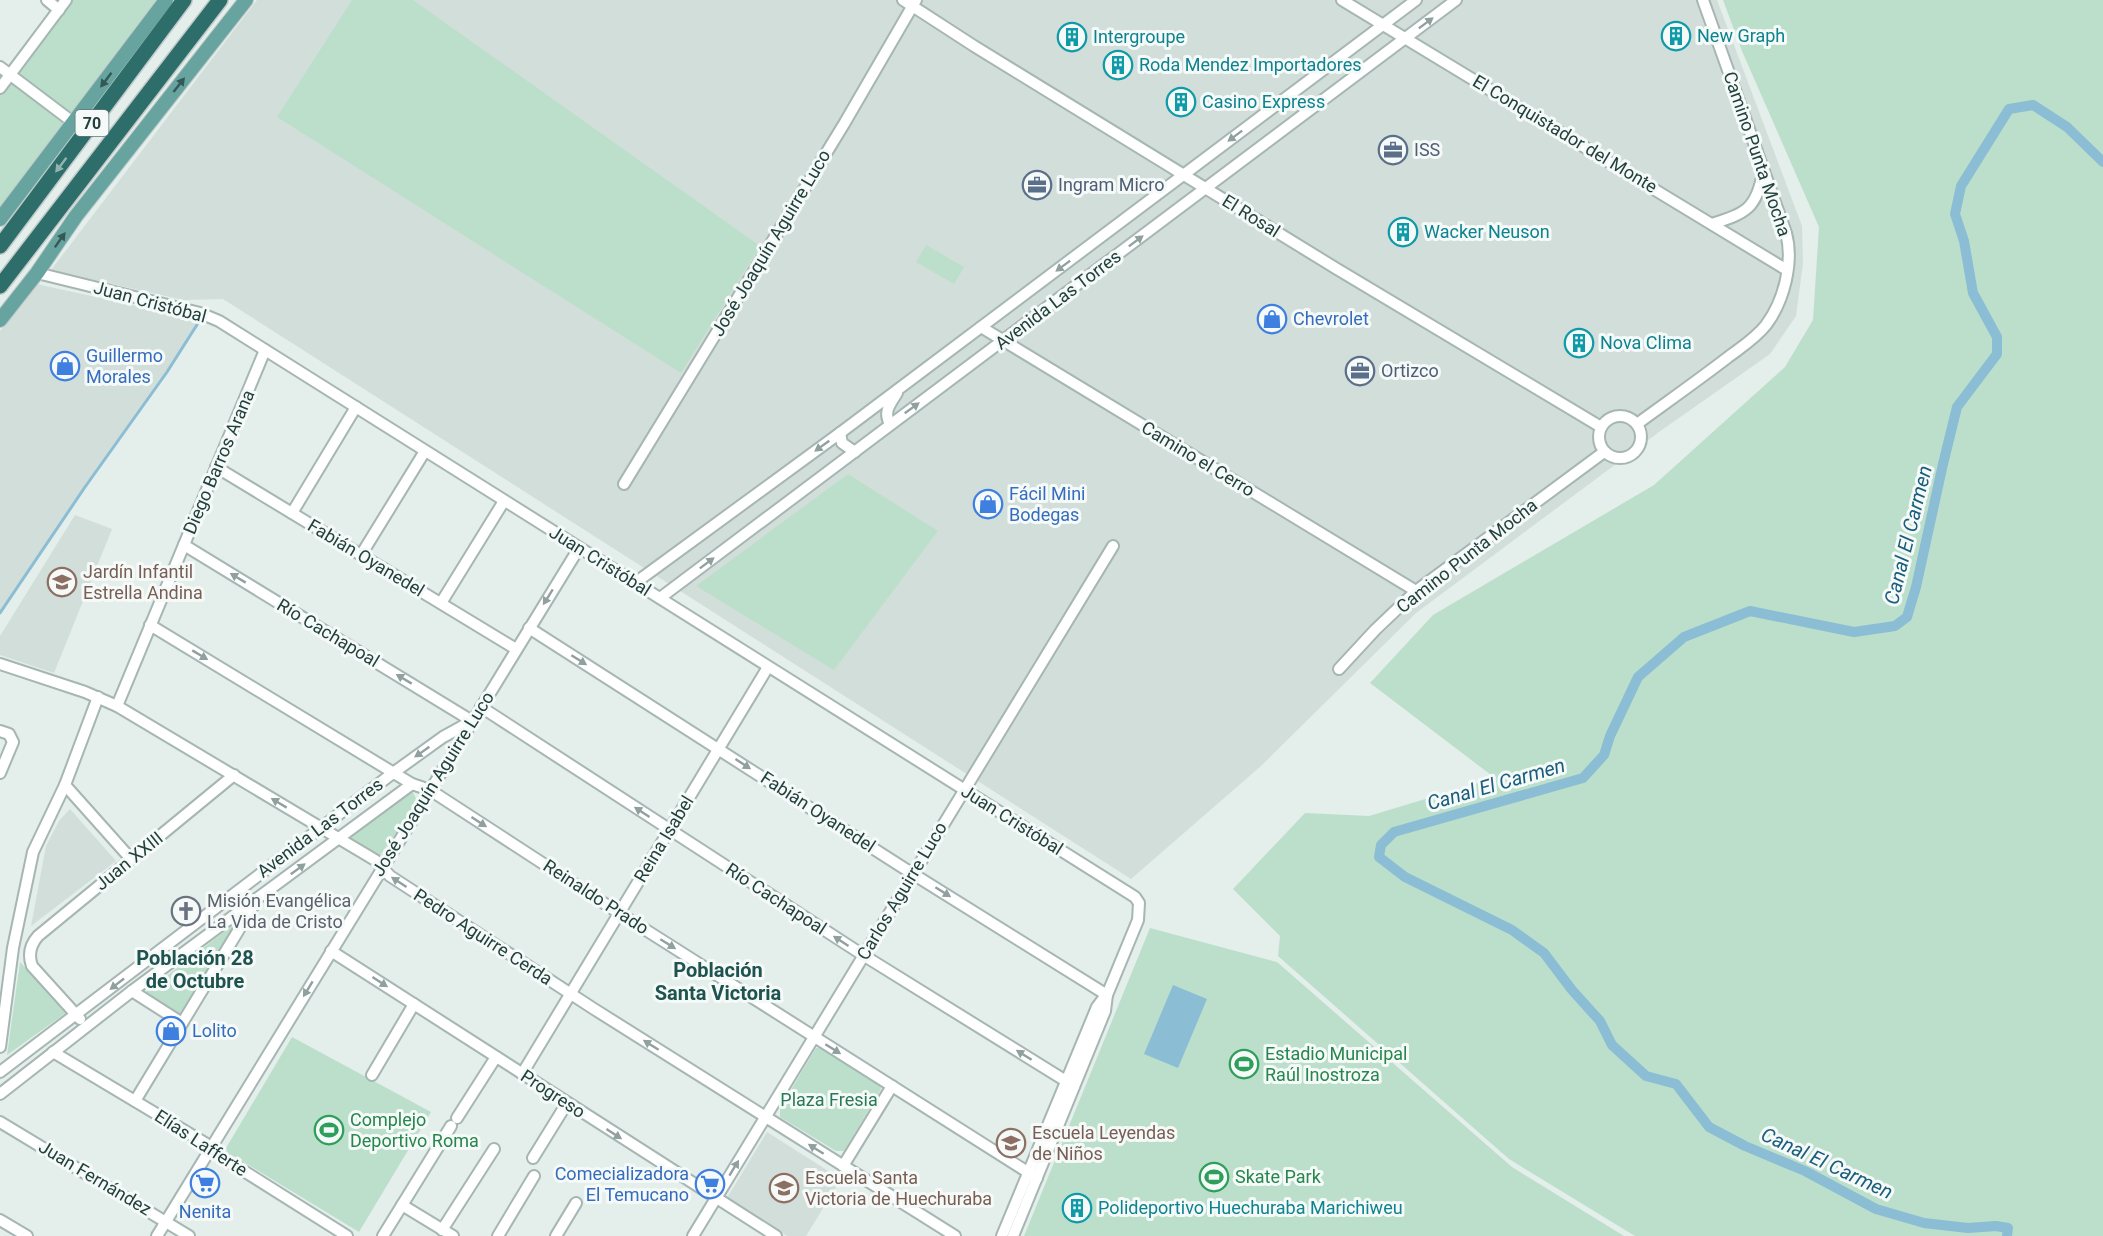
<svg xmlns="http://www.w3.org/2000/svg" width="2103" height="1236" font-family="Roboto,sans-serif">
  <style>
    .built { fill: #d2deda }
    .green { fill: #bcdfcb }
    .water { fill: #8bbdd4 }
    .lines { fill: none; stroke-linecap: round; stroke-linejoin: round }
    .stream { stroke: #8bbdd4; stroke-width: 3 }
    .canal { stroke: #8bbdd4; stroke-width: 10 }
    .minor-casing { stroke: #a6b6b3; stroke-width: 14 }
    .major-casing { stroke: #c1cac9; stroke-width: 16 }
    .highway-casing { stroke: #c1cac9; stroke-width: 18 }
    .minor { stroke: #fff; stroke-width: 10 }
    .major { stroke: #67a49f; stroke-width: 14 }
    .highway { stroke: #2d6d6a; stroke-width: 15 }
    .oneway { fill: #90a09e }
    .oneway2 { fill: #335956 }
    .oneway3 { fill: #91b4b1 }
    .labels { text-anchor: middle; stroke-width: 6; stroke-linejoin: round; paint-order: stroke }
    .shield { fill: #f5faf8; stroke: #617875; stroke-width: 1.5 }
    .shield-label { font-size: 16px; font-weight: bold; fill: #22403d }
    .culture-label { font-size: 18px; fill: #0d838f; stroke: #f5faf8; text-anchor: start }
    .street-label { font-size: 18px; fill: #22403d; stroke: #f5faf8 }
    .service-label { font-size: 18px; fill: #4e5e75; stroke: #f5faf8; text-anchor: start }
    .shop-label { font-size: 18px; fill: #366cbe; stroke: #f5faf8; text-anchor: start }
    .education-label { font-size: 18px; fill: #785e54; stroke: #f5faf8; text-anchor: start }
    .worship-label { font-size: 18px; fill: #5b616d; stroke: #f5faf8; text-anchor: start }
    .leisure-label { font-size: 18px; fill: #27864d; stroke: #f5faf8; text-anchor: start }
    .park-label { font-size: 18px; fill: #2b7856; stroke: #f5faf8 }
    .water-label { font-size: 20px; font-style: italic; fill: #1a5d7e; stroke: #f5faf8 }
    .neighbourhood-label { font-size: 20px; font-weight: bold; fill: #1e534f; stroke: #f5faf8 }
  </style>
  <rect width="100%" height="100%" fill="#e4eeeb"/>
  <g class="built">
    <polygon points="257,0 1717,0 1802,226 1803,263 1796,316 1770,354 1659,432 1416,613 1261,766 1131,879 223,299 183,300 51,270"/>
    <polygon points="36,284 202,320 0,611 0,331"/>
    <polygon points="75,515 112,529 54,673 0,655 0,636"/>
    <polygon points="70,809 116,861 31,926 46,846 59,821"/>
    <polygon points="767,1132 841,1179 806,1236 787,1236 727,1198"/>
  </g>
  <g class="green">
    <polygon points="71,0 157,0 0,208 0,94"/>
    <polygon points="352,0 413,0 760,246 681,373 277,117"/>
    <polygon points="1723,0 2103,0 2103,1236 1635,1236 1509,1159 1278,956 1280,936 1233,889 1305,813 1369,816 1495,778 1370,683 1433,615 1654,485 1785,367 1813,320 1819,227 1742,51"/>
    <polygon points="926,245 964,267 954,284 916,262"/>
    <polygon points="848,474 938,531 834,670 696,586"/>
    <polygon points="412,791 418,802 379,857 349,837"/>
    <polygon points="242,918 183,1015 142,995"/>
    <polygon points="1150,928 1277,962 1512,1167 1624,1236 1024,1236"/>
    <polygon points="20,962 67,1012 7,1055"/>
    <polygon points="292,1037 431,1112 359,1232 227,1152 226,1148"/>
    <polygon points="816,1048 823,1048 880,1083 881,1089 844,1151 836,1151 780,1117 780,1108"/>
  </g>
  <polygon class="water" points="1173,985 1207,999 1178,1068 1144,1054"/>
  <g class="lines">
    <polyline class="stream" points="0,613 85,487 167,372 200,320"/>
    <polyline class="canal" points="2007,1236 2008,1228 1996,1226 1968,1228 1924,1223 1876,1209 1805,1171 1745,1146 1709,1127 1676,1084 1646,1076 1612,1045 1600,1021 1572,990 1544,953 1512,930 1405,877 1379,857 1381,845 1394,832 1583,778 1604,755 1610,736 1638,677 1684,637 1750,611 1854,632 1895,626 1907,617 1916,587 1943,464 1957,407 1997,354 1997,337 1973,293 1964,241 1955,214 1961,186 2009,109 2033,105 2067,127 2103,162"/>
    <g class="minor-casing">
      <g id="minor">
        <polyline points="47,0 59,10"/>
        <polyline points="903,0 974,46 1337,269 1601,427"/>
        <polyline points="1342,0 1787,270"/>
        <polyline points="0,67 74,123"/>
        <polyline points="0,88 66,0"/>
        <path d="M1712,224C1746,213 1756,209 1763,173"/>
        <polyline points="37,273 200,313 219,321 1135,897 1139,903 1138,920 1107,995 1105,1011 1013,1236"/>
        <polyline points="981,327 1416,591"/>
        <circle cx="1620" cy="437" r="21"/>
        <path d="M890,424C883,412 890,404 897,393"/>
        <path d="M1637,424C1667,402 1697,381 1727,358C1740,348 1755,339 1766,325C1784,301 1794,262 1786,233L1703,0"/>
        <polyline points="840,433 842,443 855,452"/>
        <polyline points="216,467 516,649"/>
        <polyline points="624,484 844,124 916,0"/>
        <polyline points="292,513 356,407"/>
        <polyline points="184,545 472,721"/>
        <polyline points="361,555 425,451"/>
        <polyline points="635,583 840,433 1416,0"/>
        <polyline points="660,598 1456,0"/>
        <polyline points="441,603 504,501"/>
        <polyline points="150,625 412,784 430,790 619,913 1037,1178"/>
        <polyline points="529,628 913,874 1107,995"/>
        <polyline points="0,664 85,692 117,706 375,860 390,876 594,1009 955,1236"/>
        <polyline points="1339,669 1376,629 1416,591 1604,452"/>
        <polyline points="117,706 265,350"/>
        <polyline points="481,707 863,955 1074,1086"/>
        <polyline points="0,731 9,734 13,742 0,773"/>
        <polyline points="65,785 131,859"/>
        <polyline points="331,951 776,1236"/>
        <polyline points="132,991 182,1023"/>
        <path d="M80,1019L32,966C28,955 30,945 38,936L234,775"/>
        <polyline points="0,1047 13,948 33,852 65,785 98,697"/>
        <polyline points="53,1052 205,1143 220,1156 347,1236"/>
        <polyline points="0,1072 393,773 443,737 472,721"/>
        <polyline points="522,1074 768,667"/>
        <polyline points="372,1075 414,1004"/>
        <polyline points="0,1094 132,991 412,784"/>
        <polyline points="135,1101 255,903"/>
        <polyline points="457,1118 496,1057"/>
        <polyline points="0,1122 189,1236"/>
        <polyline points="533,1158 567,1103"/>
        <polyline points="843,1166 892,1086"/>
        <polyline points="402,1205 453,1236"/>
        <polyline points="0,1220 27,1236"/>
        <polyline points="442,1230 494,1149"/>
        <polyline points="157,1236 579,548"/>
        <polyline points="383,1236 451,1126"/>
        <polyline points="498,1236 534,1176"/>
        <polyline points="556,1236 576,1203"/>
        <polyline points="693,1236 1113,546"/>
        <polyline points="1002,1236 1097,1007 1106,995"/>
      </g>
    </g>
    <g class="major-casing">
      <g id="major">
        <polyline points="0,219 166,0"/>
        <polyline points="0,320 37,273 76,216 246,0"/>
      </g>
    </g>
    <g class="highway-casing">
      <g id="highway">
        <polyline points="0,246 184,0"/>
        <polyline points="0,286 220,0"/>
      </g>
    </g>
    <use href="#minor" class="minor"/>
    <use href="#major" class="major"/>
    <use href="#highway" class="highway"/>
  </g>
  <defs><path id="oneway-solid" d="M-6-.8H1V-3.2L6.5 0L1 3.2V.8H-6Z" transform="scale(1.5)"/></defs>
  <g class="oneway">
    <use href="#oneway-solid" transform="translate(1426 23) rotate(-37)"/>
    <use href="#oneway-solid" transform="translate(1235 136) rotate(143)"/>
    <use href="#oneway-solid" transform="translate(1136 241) rotate(-37)"/>
    <use href="#oneway-solid" transform="translate(1063 266) rotate(143)"/>
    <use href="#oneway-solid" transform="translate(912 408) rotate(-36)"/>
    <use href="#oneway-solid" transform="translate(822 446) rotate(144)"/>
    <use href="#oneway-solid" transform="translate(707 563) rotate(-37)"/>
    <use href="#oneway-solid" transform="translate(238 578) rotate(-149)"/>
    <use href="#oneway-solid" transform="translate(548 597) rotate(122)"/>
    <use href="#oneway-solid" transform="translate(200 655) rotate(31)"/>
    <use href="#oneway-solid" transform="translate(579 660) rotate(32)"/>
    <use href="#oneway-solid" transform="translate(404 679) rotate(-149)"/>
    <use href="#oneway-solid" transform="translate(422 752) rotate(145)"/>
    <use href="#oneway-solid" transform="translate(743 764) rotate(33)"/>
    <use href="#oneway-solid" transform="translate(279 803) rotate(-149)"/>
    <use href="#oneway-solid" transform="translate(642 812) rotate(-147)"/>
    <use href="#oneway-solid" transform="translate(479 822) rotate(33)"/>
    <use href="#oneway-solid" transform="translate(298 869) rotate(-36)"/>
    <use href="#oneway-solid" transform="translate(399 882) rotate(-147)"/>
    <use href="#oneway-solid" transform="translate(943 892) rotate(32)"/>
    <use href="#oneway-solid" transform="translate(841 941) rotate(-147)"/>
    <use href="#oneway-solid" transform="translate(668 944) rotate(32)"/>
    <use href="#oneway-solid" transform="translate(380 982) rotate(33)"/>
    <use href="#oneway-solid" transform="translate(117 984) rotate(142)"/>
    <use href="#oneway-solid" transform="translate(308 989) rotate(121)"/>
    <use href="#oneway-solid" transform="translate(651 1045) rotate(-148)"/>
    <use href="#oneway-solid" transform="translate(833 1049) rotate(32)"/>
    <use href="#oneway-solid" transform="translate(1024 1055) rotate(-148)"/>
    <use href="#oneway-solid" transform="translate(614 1134) rotate(33)"/>
    <use href="#oneway-solid" transform="translate(816 1149) rotate(-148)"/>
    <use href="#oneway-solid" transform="translate(734 1168) rotate(-59)"/>
  </g>
  <g class="oneway2">
    <use href="#oneway-solid" transform="translate(106 80) rotate(127)"/>
    <use href="#oneway-solid" transform="translate(179 85) rotate(-52)"/>
    <use href="#oneway-solid" transform="translate(60 240) rotate(-55)"/>
  </g>
  <use class="oneway3" href="#oneway-solid" transform="translate(61 165) rotate(127)"/>
  <defs>
    <g id="building-ring" transform="scale(1.5)"><circle r="9.5" fill="#f5faf8" stroke="#0f9aa8" stroke-width="1.5"/><path d="M-4-6H4V6H1V3H-1V6H-4ZM-2.5-4.3h1.7v1.8h-1.7ZM.8-4.3h1.7v1.8H.8ZM-2.5-1h1.7V.8h-1.7ZM.8-1h1.7V.8H.8Z" fill="#0f9aa8"/></g>
    <g id="office-ring" transform="scale(1.5)"><circle r="9.5" fill="#f5faf8" stroke="#5c6f8a" stroke-width="1.5"/><path d="M-6-3h4V-5.5h4V-3h4V5H-6ZM-1-4.5V-3h2v-1.5ZM-6 0V1H6V0Z" fill="#5c6f8a"/></g>
    <g id="shop-ring" transform="scale(1.5)"><circle r="9.5" fill="#f5faf8" stroke="#3f7fe0" stroke-width="1.5"/><path d="M-5-2.5h2.3a2.7 3.5 0 0 1 5.4 0H5L5.5 6h-11ZM-1.5-2.5h3a1.5 2.3 0 0 0-3 0Z" fill="#3f7fe0"/></g>
    <g id="school-ring" transform="scale(1.5)"><circle r="9.5" fill="#f5faf8" stroke="#8d6e63" stroke-width="1.5"/><path d="M0-5L7-2L0 1L-7-2ZM-4 1L0 2.5L4 1V4Q0 6-4 4Z" fill="#8d6e63"/></g>
    <g id="church-ring" transform="scale(1.5)"><circle r="9.5" fill="#f5faf8" stroke="#6b7280" stroke-width="1.5"/><path d="M-1.2-6h2.4v3.5h3.3v2.4h-3.3V6h-2.4V-.1h-3.3v-2.4h3.3Z" fill="#6b7280"/></g>
    <g id="stadium-ring" transform="scale(1.5)"><circle r="9.5" fill="#f5faf8" stroke="#2e9e5b" stroke-width="1.5"/><path d="M0-5a6.5 5 0 1 0 0 10a6.5 5 0 1 0 0-10ZM-3.5-1.8h7v3.6h-7Z" fill="#2e9e5b"/></g>
    <g id="supermarket-ring" transform="scale(1.5)"><circle r="9.5" fill="#f5faf8" stroke="#3f7fe0" stroke-width="1.5"/><path d="M-6-5.5h2.5l.6 2H6L4.5 2H-2.5L-4.4-4H-6ZM-1.5 3.2a1.3 1.3 0 1 0 .1 0ZM3 3.2a1.3 1.3 0 1 0 .1 0Z" fill="#3f7fe0"/></g>
  </defs>
  <g fill-rule="evenodd">
    <use href="#building-ring" x="1676" y="36"/>
    <use href="#building-ring" x="1072" y="37"/>
    <use href="#building-ring" x="1118" y="65"/>
    <use href="#building-ring" x="1181" y="102"/>
    <use href="#office-ring" x="1393" y="150"/>
    <use href="#office-ring" x="1037" y="185"/>
    <use href="#building-ring" x="1403" y="232"/>
    <use href="#shop-ring" x="1272" y="319"/>
    <use href="#building-ring" x="1579" y="343"/>
    <use href="#shop-ring" x="65" y="366"/>
    <use href="#office-ring" x="1360" y="371"/>
    <use href="#shop-ring" x="988" y="504"/>
    <use href="#school-ring" x="62" y="582"/>
    <use href="#church-ring" x="186" y="911"/>
    <use href="#shop-ring" x="171" y="1031"/>
    <use href="#stadium-ring" x="1244" y="1064"/>
    <use href="#stadium-ring" x="329" y="1130"/>
    <use href="#school-ring" x="1011" y="1143"/>
    <use href="#stadium-ring" x="1214" y="1177"/>
    <use href="#supermarket-ring" x="205" y="1183"/>
    <use href="#supermarket-ring" x="710" y="1184"/>
    <use href="#school-ring" x="784" y="1188"/>
    <use href="#building-ring" x="1077" y="1208"/>
  </g>
  <g class="labels">
    <rect class="shield" x="75.5" y="110" width="33" height="26" rx="4.5"/>
    <g class="shield-label">
      <text x="92" y="129">70</text>
    </g>
    <g class="culture-label">
      <text x="1697" y="42">New Graph</text>
      <text x="1093" y="43">Intergroupe</text>
      <text x="1139" y="71">Roda Mendez Importadores</text>
      <text x="1202" y="108">Casino Express</text>
      <text x="1424" y="238">Wacker Neuson</text>
      <text x="1600" y="349">Nova Clima</text>
      <text x="1098" y="1214">Polideportivo Huechuraba Marichiweu</text>
    </g>
    <g class="street-label">
      <text transform="translate(1565 134) rotate(31)" y="6">El Conquistador del Monte</text>
      <text transform="translate(1757 154) rotate(71)" y="6">Camino Punta Mocha</text>
      <text transform="translate(1251 216) rotate(32)" y="6">El Rosal</text>
      <text transform="translate(771 243) rotate(-59)" y="6">José Joaquín Aguirre Luco</text>
      <text transform="translate(1058 300) rotate(-37)" y="6">Avenida Las Torres</text>
      <text transform="translate(150 302) rotate(15)" y="6">Juan Cristóbal</text>
      <text transform="translate(1198 459) rotate(31)" y="6">Camino el Cerro</text>
      <text transform="translate(219 462) rotate(-67)" y="6">Diego Barros Arana</text>
      <text transform="translate(1467 556) rotate(-38)" y="6">Camino Punta Mocha</text>
      <text transform="translate(366 558) rotate(31)" y="6">Fabián Oyanedel</text>
      <text transform="translate(600 561) rotate(32)" y="6">Juan Cristóbal</text>
      <text transform="translate(328 633) rotate(31)" y="6">Río Cachapoal</text>
      <text transform="translate(433 784) rotate(-58)" y="6">José Joaquín Aguirre Luco</text>
      <text transform="translate(818 812) rotate(33)" y="6">Fabián Oyanedel</text>
      <text transform="translate(1012 820) rotate(32)" y="6">Juan Cristóbal</text>
      <text transform="translate(320 828) rotate(-37)" y="6">Avenida Las Torres</text>
      <text transform="translate(664 839) rotate(-59)" y="6">Reina Isabel</text>
      <text transform="translate(129 861) rotate(-39)" y="6">Juan XXIII</text>
      <text transform="translate(902 891) rotate(-59)" y="6">Carlos Aguirre Luco</text>
      <text transform="translate(596 897) rotate(33)" y="6">Reinaldo Prado</text>
      <text transform="translate(776 899) rotate(33)" y="6">Río Cachapoal</text>
      <text transform="translate(483 937) rotate(33)" y="6">Pedro Aguirre Cerda</text>
      <text transform="translate(553 1094) rotate(33)" y="6">Progreso</text>
      <text transform="translate(201 1143) rotate(33)" y="6">Elías Lafferte</text>
      <text transform="translate(95 1178) rotate(31)" y="6">Juan Fernández</text>
    </g>
    <g class="service-label">
      <text x="1414" y="156">ISS</text>
      <text x="1058" y="191">Ingram Micro</text>
      <text x="1381" y="377">Ortizco</text>
    </g>
    <g class="shop-label">
      <text x="1293" y="325">Chevrolet</text>
      <text x="86" y="362">Guillermo<tspan x="86" dy="21">Morales</tspan></text>
      <text x="1009" y="500">Fácil Mini<tspan x="1009" dy="21">Bodegas</tspan></text>
      <text x="192" y="1037">Lolito</text>
      <text x="689" y="1180" text-anchor="end">Comecializadora<tspan x="689" dy="21">El Temucano</tspan></text>
      <text x="205" y="1218" text-anchor="middle">Nenita</text>
    </g>
    <g class="education-label">
      <text x="83" y="578">Jardín Infantil<tspan x="83" dy="21">Estrella Andina</tspan></text>
      <text x="1032" y="1139">Escuela Leyendas<tspan x="1032" dy="21">de Niños</tspan></text>
      <text x="805" y="1184">Escuela Santa<tspan x="805" dy="21">Victoria de Huechuraba</tspan></text>
    </g>
    <g class="worship-label">
      <text x="207" y="907">Misión Evangélica<tspan x="207" dy="21">La Vida de Cristo</tspan></text>
    </g>
    <g class="leisure-label">
      <text x="1265" y="1060">Estadio Municipal<tspan x="1265" dy="21">Raúl Inostroza</tspan></text>
      <text x="350" y="1126">Complejo<tspan x="350" dy="21">Deportivo Roma</tspan></text>
      <text x="1235" y="1183">Skate Park</text>
    </g>
    <g class="park-label">
      <text x="829" y="1106">Plaza Fresia</text>
    </g>
    <g class="water-label">
      <text transform="translate(1908 535) rotate(-76)" y="7">Canal El Carmen</text>
      <text transform="translate(1496 784) rotate(-16)" y="7">Canal El Carmen</text>
      <text transform="translate(1827 1163) rotate(25)" y="7">Canal El Carmen</text>
    </g>
    <g class="neighbourhood-label">
      <text x="195" y="965">Población 28<tspan x="195" dy="23">de Octubre</tspan></text>
      <text x="718" y="977">Población<tspan x="718" dy="23">Santa Victoria</tspan></text>
    </g>
  </g>
</svg>
